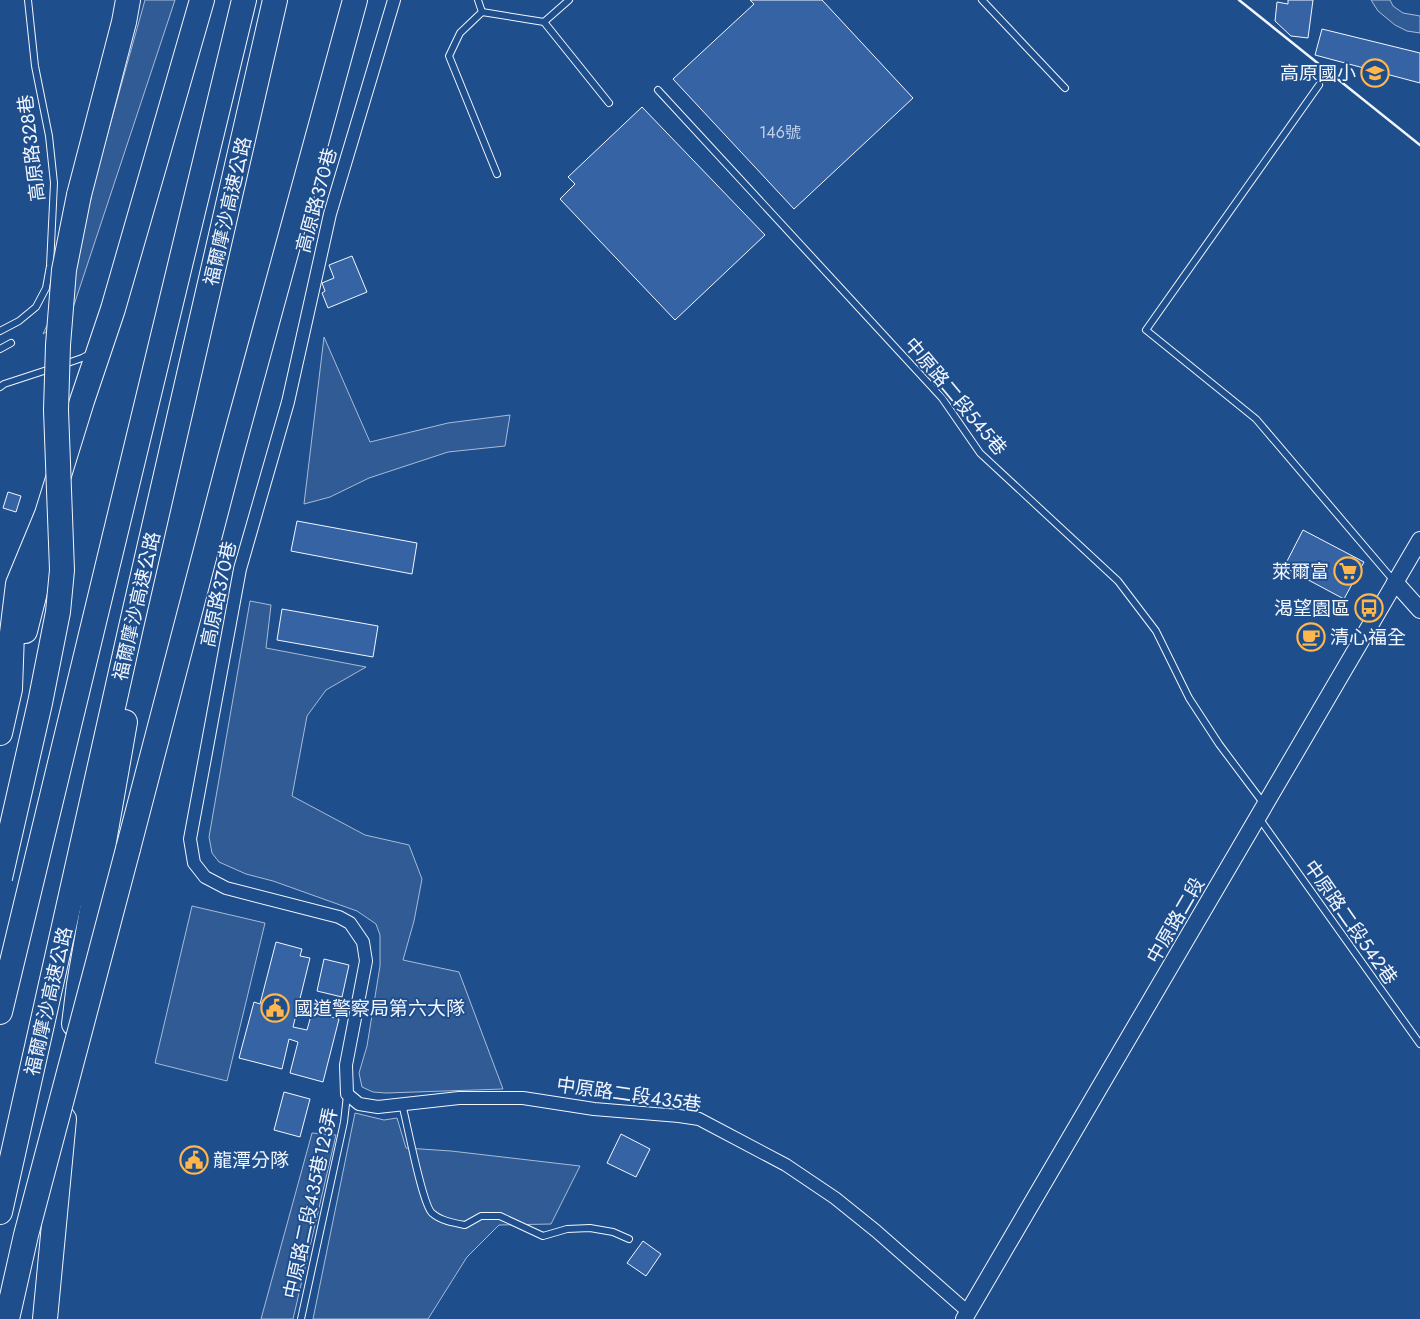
<svg xmlns="http://www.w3.org/2000/svg" width="1420" height="1319" font-family="Jost,'Noto Sans TC',sans-serif">
  <style>
    .built { fill: #305b95; stroke: #a8bbd7 }
    .building { fill: #3563a3; stroke: #f2f6ff }
    .lines { fill: none; stroke-linecap: round; stroke-linejoin: round }
    .service-casing { stroke: #f2f6ff; stroke-width: 8 }
    .minor-casing { stroke: #f2f6ff; stroke-width: 14 }
    .tertiary-casing { stroke: #f2f6ff; stroke-width: 18 }
    .motorway-casing { stroke: #f2f6ff; stroke-width: 26 }
    .service { stroke: #1f4e8c; stroke-width: 6 }
    .minor { stroke: #1f4e8c; stroke-width: 12 }
    .tertiary { stroke: #1f4e8c; stroke-width: 16 }
    .motorway { stroke: #1f4e8c; stroke-width: 24 }
    .motorway-bridge-casing { stroke: #f2f6ff; stroke-width: 26; stroke-linecap: butt }
    .motorway-bridge { stroke: #1f4e8c; stroke-width: 24 }
    .wall { stroke: #f2f6ff; stroke-width: 2.5 }
    .labels { text-anchor: middle; stroke-width: 4; stroke-linejoin: round; paint-order: stroke }
    .number-label { font-size: 16px; fill: #c3d1e8 }
    .poi-label { font-size: 19px; fill: #f2f6ff; stroke: #1f4e8c; text-anchor: end }
    .street-label { font-size: 19px; fill: #f2f6ff; stroke: #1f4e8c }
  </style>
  <rect width="100%" height="100%" fill="#1f4e8c"/>
  <g class="built">
    <polygon points="145,0 175,0 70,317 43,334 65,286"/>
    <polygon points="1371,0 1390,0 1393,6 1403,13 1420,16 1420,33 1407,31 1395,25 1378,11"/>
    <polygon points="324,337 370,442 448,423 510,415 505,446 448,452 369,478 330,497 304,504"/>
    <polygon points="250,601 271,605 266,648 366,667 326,690 307,716 292,796 365,835 409,845 422,879 414,921 403,960 459,972 503,1089 386,1093 373,1092 362,1087 359,1073 367,1046 380,966 380,935 376,924 357,911 273,881 246,874 219,862 212,853 209,837"/>
    <polygon points="192,906 265,923 227,1081 155,1063"/>
    <polygon points="355,1113 384,1120 397,1118 406,1148 451,1151 580,1166 551,1224 499,1225 467,1257 428,1319 313,1319"/>
    <polygon points="312,1133 336,1135 293,1319 261,1319"/>
  </g>
  <g class="building">
    <polygon points="750,0 822,0 913,98 794,209 673,79 754,4"/>
    <polygon points="1288,0 1313,0 1308,38 1291,36 1275,21 1277,2 1288,4"/>
    <polygon points="1322,29 1420,53 1420,83 1315,55"/>
    <polygon points="642,107 765,235 675,320 560,199 575,184 568,177"/>
    <polygon points="352,256 367,292 328,308 322,293 325,291 322,283 334,278 329,265"/>
    <polygon points="8,492 21,496 16,512 3,508"/>
    <polygon points="297,521 417,543 412,574 291,551"/>
    <polygon points="1303,530 1364,562 1344,599 1284,567"/>
    <polygon points="282,609 378,626 373,657 277,640"/>
    <polygon points="276,942 302,949 300,956 310,958 293,1027 307,1030 312,1012 339,1019 323,1082 290,1073 298,1042 289,1039 282,1069 239,1058 254,1002 260,1004"/>
    <polygon points="324,959 349,965 342,997 317,991"/>
    <polygon points="284,1092 310,1099 300,1137 274,1130"/>
    <polygon points="621,1134 650,1149 636,1177 607,1163"/>
    <polygon points="643,1241 661,1254 646,1276 627,1263"/>
  </g>
  <g class="lines">
    <g class="service-casing">
      <g id="service">
        <polyline points="478,0 482,12 460,33 449,56 497,174"/>
        <polyline points="982,0 1065,88"/>
        <polyline points="482,12 544,22 609,103"/>
        <polyline points="544,22 569,0"/>
        <polyline points="1319,85 1146,330 1256,419 1394,581"/>
        <polyline points="658,90 942,398 980,453 1118,581 1156,631 1189,698 1219,744 1264,804"/>
        <polyline points="0,331 19,321 36,307 46,288 50,266 54,183 49,136 35,66 28,0"/>
        <polyline points="0,349 11,343"/>
        <polyline points="62,365 82,358 90,354"/>
        <polyline points="0,387 4,384 53,368"/>
        <polyline points="1259,818 1420,1044"/>
        <path d="M402,1104C407,1122 422,1204 432,1213C441,1221 454,1223 465,1225L481,1216H500L543,1236L567,1229L590,1228L613,1232L629,1239"/>
        <polyline points="301,1319 344,1122 347,1095"/>
      </g>
    </g>
    <g class="minor-casing">
      <polyline id="minor" points="394,0 330,214 288,402 240,569 190,839 194,863 205,877 226,888 339,917 350,923 363,942 366,961 346,1065 347,1094 359,1104 378,1107 459,1098 523,1098 594,1109 679,1116 699,1119 786,1165 835,1198 876,1231 968,1312"/>
    </g>
    <g class="tertiary-casing">
      <g id="tertiary">
        <polyline points="1395,582 1420,610"/>
        <polyline points="964,1319 1420,540"/>
      </g>
    </g>
    <g class="motorway-casing">
      <g id="motorway">
        <polyline points="79,195 124,22 128,0"/>
        <polyline points="25,631 47,545"/>
        <polyline points="0,733 10,689 12,633 18,584 47,514 82,401 113,309 202,0"/>
        <polyline points="128,849 230,458 355,0"/>
        <polyline points="0,1012 244,0"/>
        <polyline points="74,1024 79,984 125,722"/>
        <polyline points="0,1212 131,627 275,0"/>
        <polyline points="45,1319 64,1119"/>
      </g>
    </g>
    <use href="#service" class="service"/>
    <use href="#minor" class="minor"/>
    <use href="#tertiary" class="tertiary"/>
    <use href="#motorway" class="motorway"/>
    <g class="motorway-bridge-casing">
      <g id="motorway-bridge">
        <polyline points="0,878 40,703 58,612 62,570 56,410 58,345 64,270 79,195"/>
        <polyline points="7,1319 26,1235 128,849"/>
      </g>
    </g>
    <use href="#motorway-bridge" class="motorway-bridge"/>
    <polyline class="wall" points="1239,0 1420,145"/>
  </g>
  <defs>
    <g id="school-ring" transform="scale(1.4375)"><circle r="9.5" fill="#1f4e8c" stroke="#ffb74d" stroke-width="1.5"/><path d="M0-5L7-2L0 1L-7-2ZM-4 1L0 2.5L4 1V4Q0 6-4 4Z" fill="#ffb74d"/></g>
    <g id="supermarket-ring" transform="scale(1.4375)"><circle r="9.5" fill="#1f4e8c" stroke="#ffb74d" stroke-width="1.5"/><path d="M-6-5.5h2.5l.6 2H6L4.5 2H-2.5L-4.4-4H-6ZM-1.5 3.2a1.3 1.3 0 1 0 .1 0ZM3 3.2a1.3 1.3 0 1 0 .1 0Z" fill="#ffb74d"/></g>
    <g id="bus-ring" transform="scale(1.4375)"><circle r="9.5" fill="#1f4e8c" stroke="#ffb74d" stroke-width="1.5"/><path d="M-5-6H5V4H4V6H2V4H-2V6H-4V4H-5ZM-3.5-4V0h7V-4ZM-3.5 1.2v1.5H-2V1.2ZM2 1.2v1.5H3.5V1.2Z" fill="#ffb74d"/></g>
    <g id="cafe-ring" transform="scale(1.4375)"><circle r="9.5" fill="#1f4e8c" stroke="#ffb74d" stroke-width="1.5"/><path d="M-5.5-4.5H6V0H3Q3 3.5 0 3.5H-2.5Q-5.5 3.5-5.5 0ZM3-3.2v2h1.7v-2ZM-6 4.5H4V6H-6Z" fill="#ffb74d"/></g>
    <g id="civic-ring" transform="scale(1.4375)"><circle r="9.5" fill="#1f4e8c" stroke="#ffb74d" stroke-width="1.5"/><path d="M-.6-6.5H3V-4.5H.6V-3L4-1V1h2V6H-6V1h2V-1L-.6-3ZM-1.2 2.5V6h2.4V2.5Z" fill="#ffb74d"/></g>
  </defs>
  <g fill-rule="evenodd">
    <use href="#school-ring" x="1375" y="73"/>
    <use href="#supermarket-ring" x="1348" y="571"/>
    <use href="#bus-ring" x="1369" y="608"/>
    <use href="#cafe-ring" x="1311" y="637"/>
    <use href="#civic-ring" x="275" y="1008"/>
    <use href="#civic-ring" x="194" y="1160"/>
  </g>
  <g class="labels">
    <g class="number-label">
      <text x="780" y="138">146號</text>
    </g>
    <g class="poi-label">
      <text x="1356" y="80">高原國小</text>
      <text x="1329" y="578">萊爾富</text>
      <text x="1350" y="615">渴望園區</text>
      <text x="1330" y="644" text-anchor="start">清心福全</text>
      <text x="294" y="1015" text-anchor="start">國道警察局第六大隊</text>
      <text x="213" y="1167" text-anchor="start">龍潭分隊</text>
    </g>
    <g class="street-label">
      <text transform="translate(31 148) rotate(-97)" y="7">高原路328巷</text>
      <text transform="translate(316 200) rotate(-75)" y="7">高原路370巷</text>
      <text transform="translate(227 211) rotate(-77)" y="7">福爾摩沙高速公路</text>
      <text transform="translate(956 396) rotate(50)" y="7">中原路二段545巷</text>
      <text transform="translate(218 594) rotate(-78)" y="7">高原路370巷</text>
      <text transform="translate(136 606) rotate(-77)" y="7">福爾摩沙高速公路</text>
      <text transform="translate(1175 920) rotate(-60)" y="7">中原路二段</text>
      <text transform="translate(1351 922) rotate(55)" y="7">中原路二段542巷</text>
      <text transform="translate(48 1001) rotate(-77)" y="7">福爾摩沙高速公路</text>
      <text transform="translate(629 1094) rotate(8)" y="7">中原路二段435巷</text>
      <text transform="translate(310 1203) rotate(-78)" y="7">中原路二段435巷123弄</text>
    </g>
  </g>
</svg>
